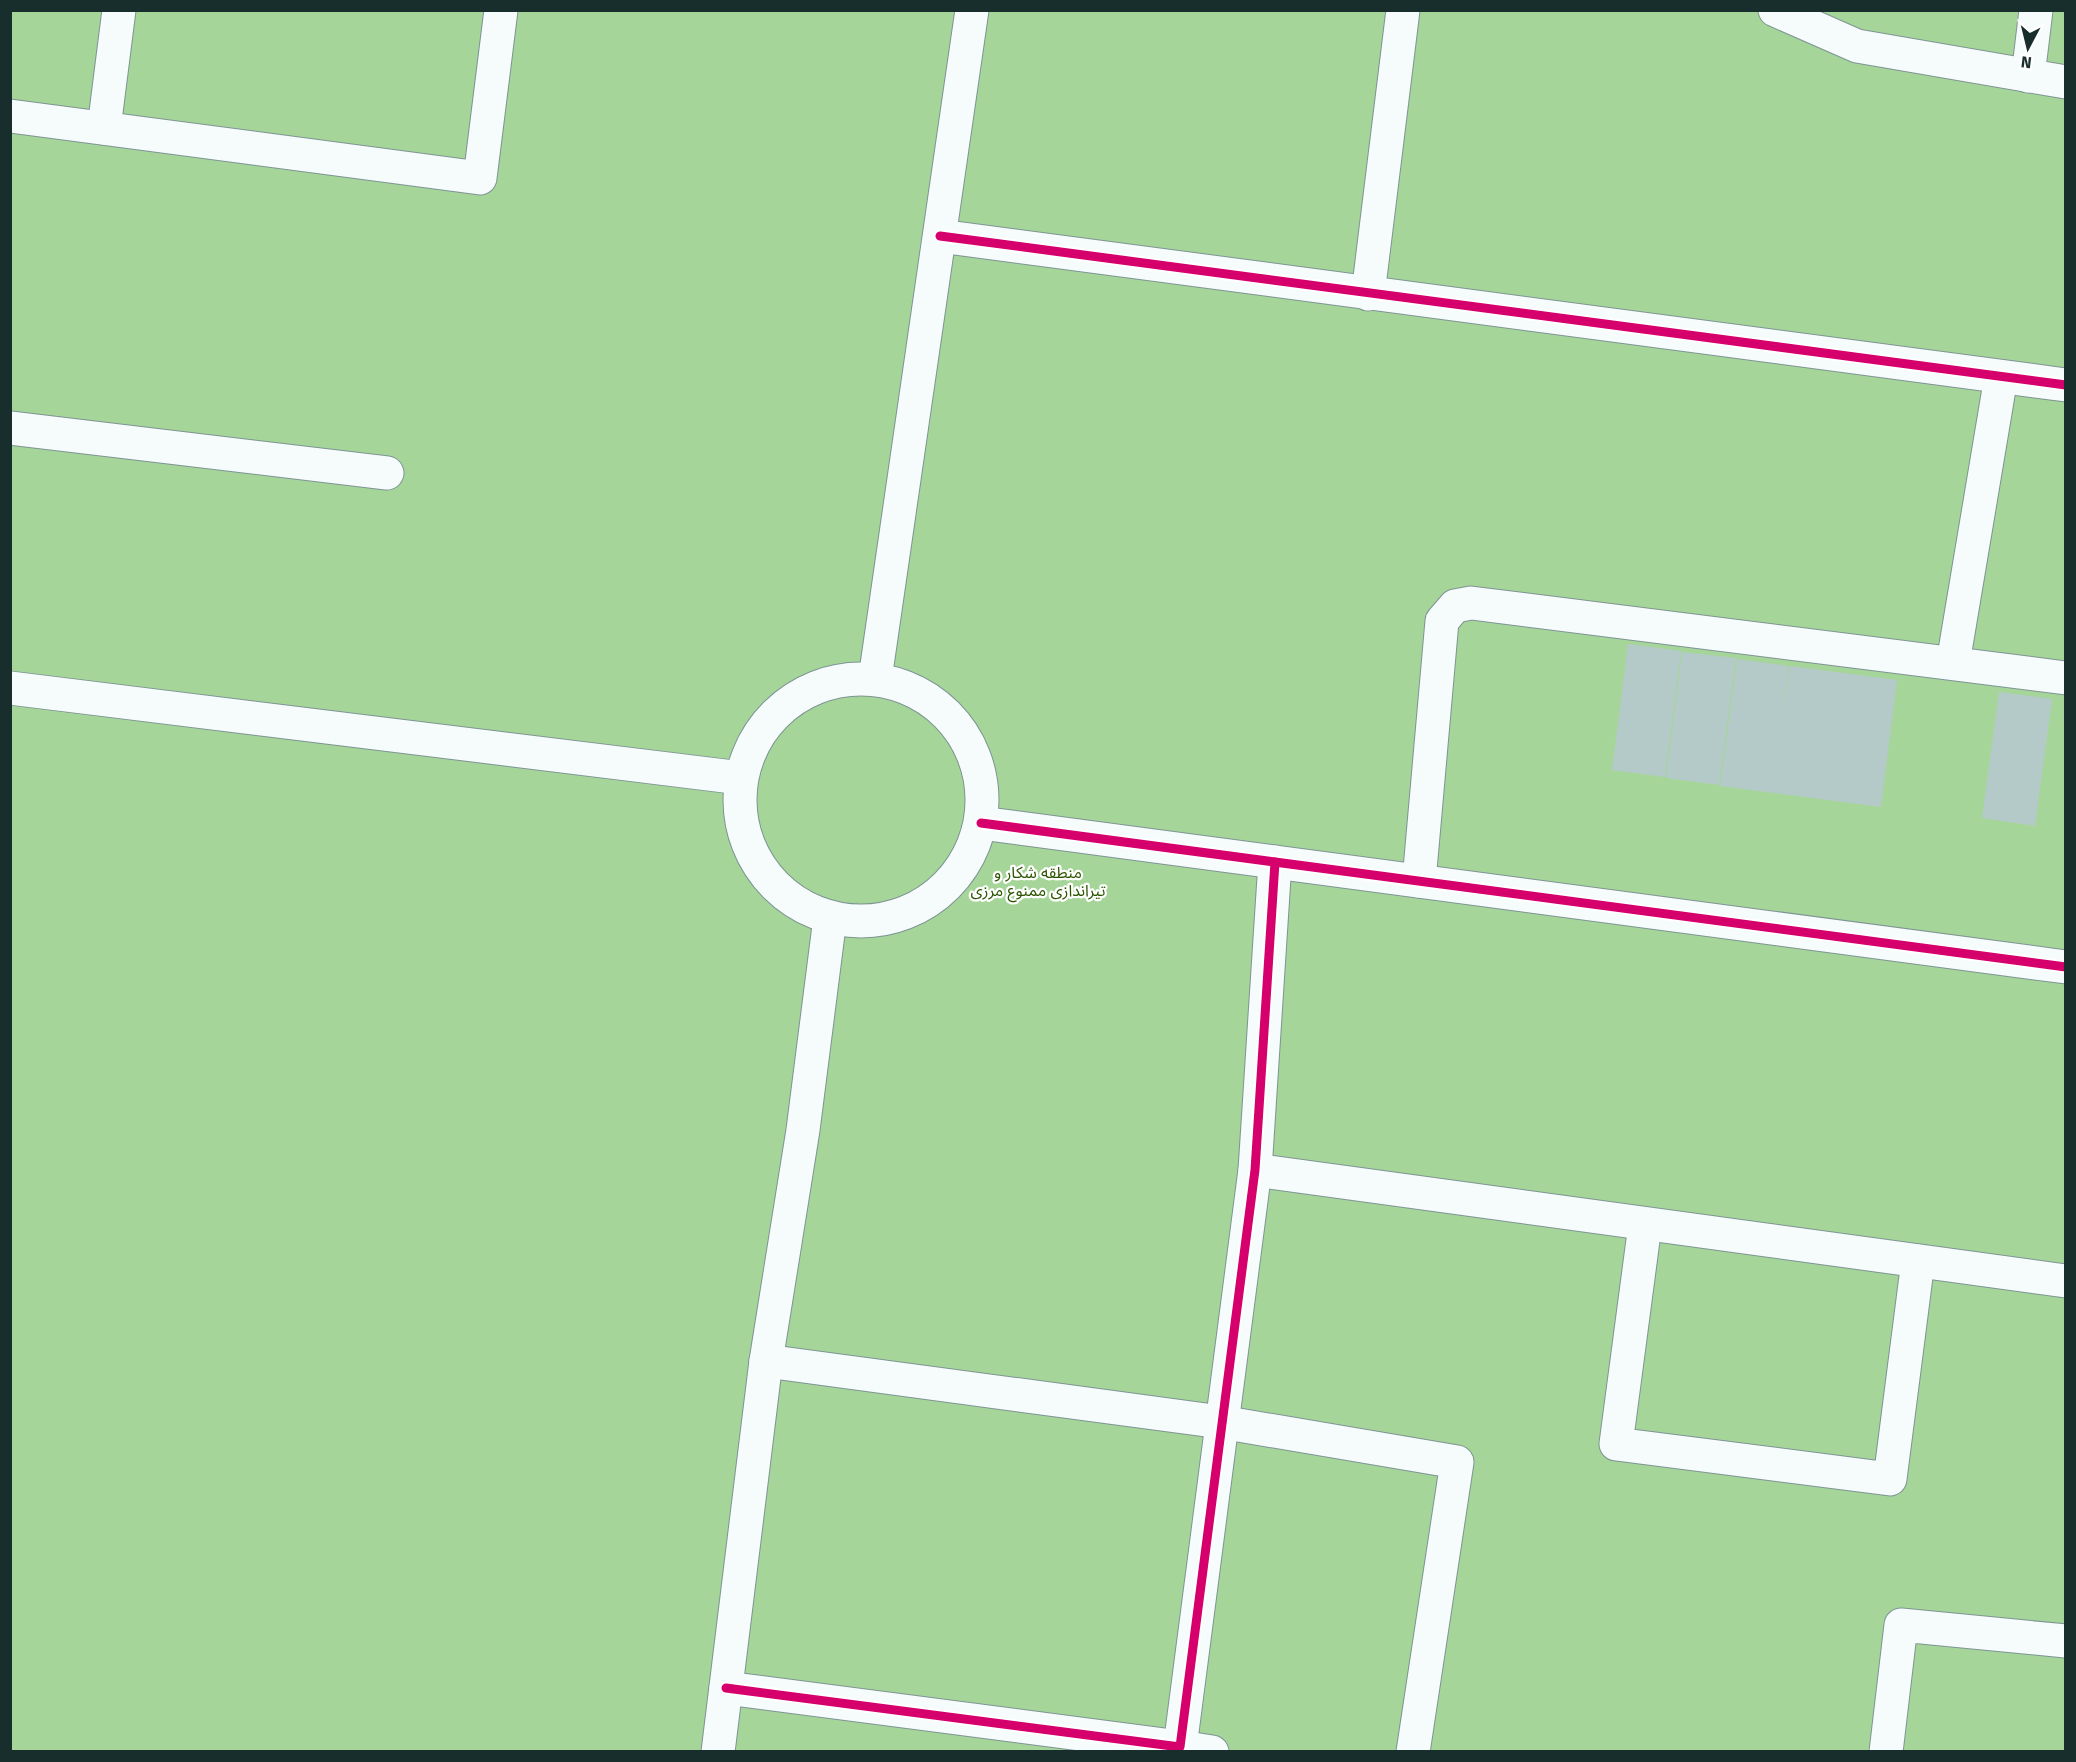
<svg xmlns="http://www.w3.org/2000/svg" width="2076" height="1762" font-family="'Fira Sans','Noto Sans Arabic',sans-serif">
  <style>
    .green { fill: #a6d59a }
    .building { fill: #b4cac8 }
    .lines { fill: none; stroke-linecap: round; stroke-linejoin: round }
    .minor-casing { stroke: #7e9494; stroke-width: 35 }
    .tertiary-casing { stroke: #7e9494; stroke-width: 35 }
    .minor { stroke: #f6fbfb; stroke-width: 33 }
    .tertiary { stroke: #f6fbfb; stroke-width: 33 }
    .cycleway-casing { stroke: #fff; stroke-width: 13 }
    .cycleway { stroke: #d6006c; stroke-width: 9 }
    .labels { text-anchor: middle; stroke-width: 4.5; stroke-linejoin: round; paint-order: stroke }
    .park-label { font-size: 16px; fill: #2c5400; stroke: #fff }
  </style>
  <rect width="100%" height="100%" fill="#c6e2e2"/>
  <rect class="green" x="11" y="11" width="2054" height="1740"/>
  <g class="building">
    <polygon points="1628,644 1681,651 1665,777 1612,770"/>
    <polygon points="1682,652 1736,658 1719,785 1666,778"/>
    <polygon points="1737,659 1789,666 1782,720 1790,666 1897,680 1881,807 1720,786"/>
    <polygon points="1999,692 2052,699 2035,826 1982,818"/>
  </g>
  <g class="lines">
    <g class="minor-casing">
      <g id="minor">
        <polyline points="1775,10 1857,46 2066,82"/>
        <polyline points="2028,76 2036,10"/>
        <polyline points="10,116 480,178 501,10"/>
        <polyline points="104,128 119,10"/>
        <polyline points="940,236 2066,385"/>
        <polyline points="1368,294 1403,10"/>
        <polyline points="10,428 387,473"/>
        <polyline points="1953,663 2001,377"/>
        <polyline points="10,688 741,778"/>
        <polyline points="1419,881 1442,621 1455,606 1471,603 2066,678"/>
        <polyline points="1255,1170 2066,1281"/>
        <polyline points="1645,1225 1616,1444 1890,1479 1918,1261"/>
        <polyline points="766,1361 1221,1422 1457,1462 1413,1752"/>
        <polyline points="726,1688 1180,1747 1255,1170 1275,862"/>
        <polyline points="718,1752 766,1361 803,1130 830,918"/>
        <polyline points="1179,1752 1180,1747 1212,1752"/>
        <polyline points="1886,1752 1901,1625 2066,1641"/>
      </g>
    </g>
    <g class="tertiary-casing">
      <g id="tertiary">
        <circle cx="861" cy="800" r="121"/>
        <polyline points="875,679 972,10"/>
        <polyline points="981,823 2066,967"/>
      </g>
    </g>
    <use href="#minor" class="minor"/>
    <use href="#tertiary" class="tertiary"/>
    <g class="cycleway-casing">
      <g id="cycleway">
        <polyline points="940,236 2066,385"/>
        <polyline points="981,823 2066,967"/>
        <polyline points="726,1688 1180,1747 1255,1170 1275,862"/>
      </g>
    </g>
    <use href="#cycleway" class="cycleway"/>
  </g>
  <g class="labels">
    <g class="park-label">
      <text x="1038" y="878">منطقه شکار و<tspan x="1038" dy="18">تیراندازی ممنوع مرزی</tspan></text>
    </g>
  </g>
  <rect width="2076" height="1762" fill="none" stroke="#182e2d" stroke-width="24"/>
  <g transform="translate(2028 48) rotate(187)" stroke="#ffffff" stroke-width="4.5" paint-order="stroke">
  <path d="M0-4.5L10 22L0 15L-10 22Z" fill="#182e2d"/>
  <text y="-9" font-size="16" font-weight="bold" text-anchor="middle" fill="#182e2d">N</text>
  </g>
</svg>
